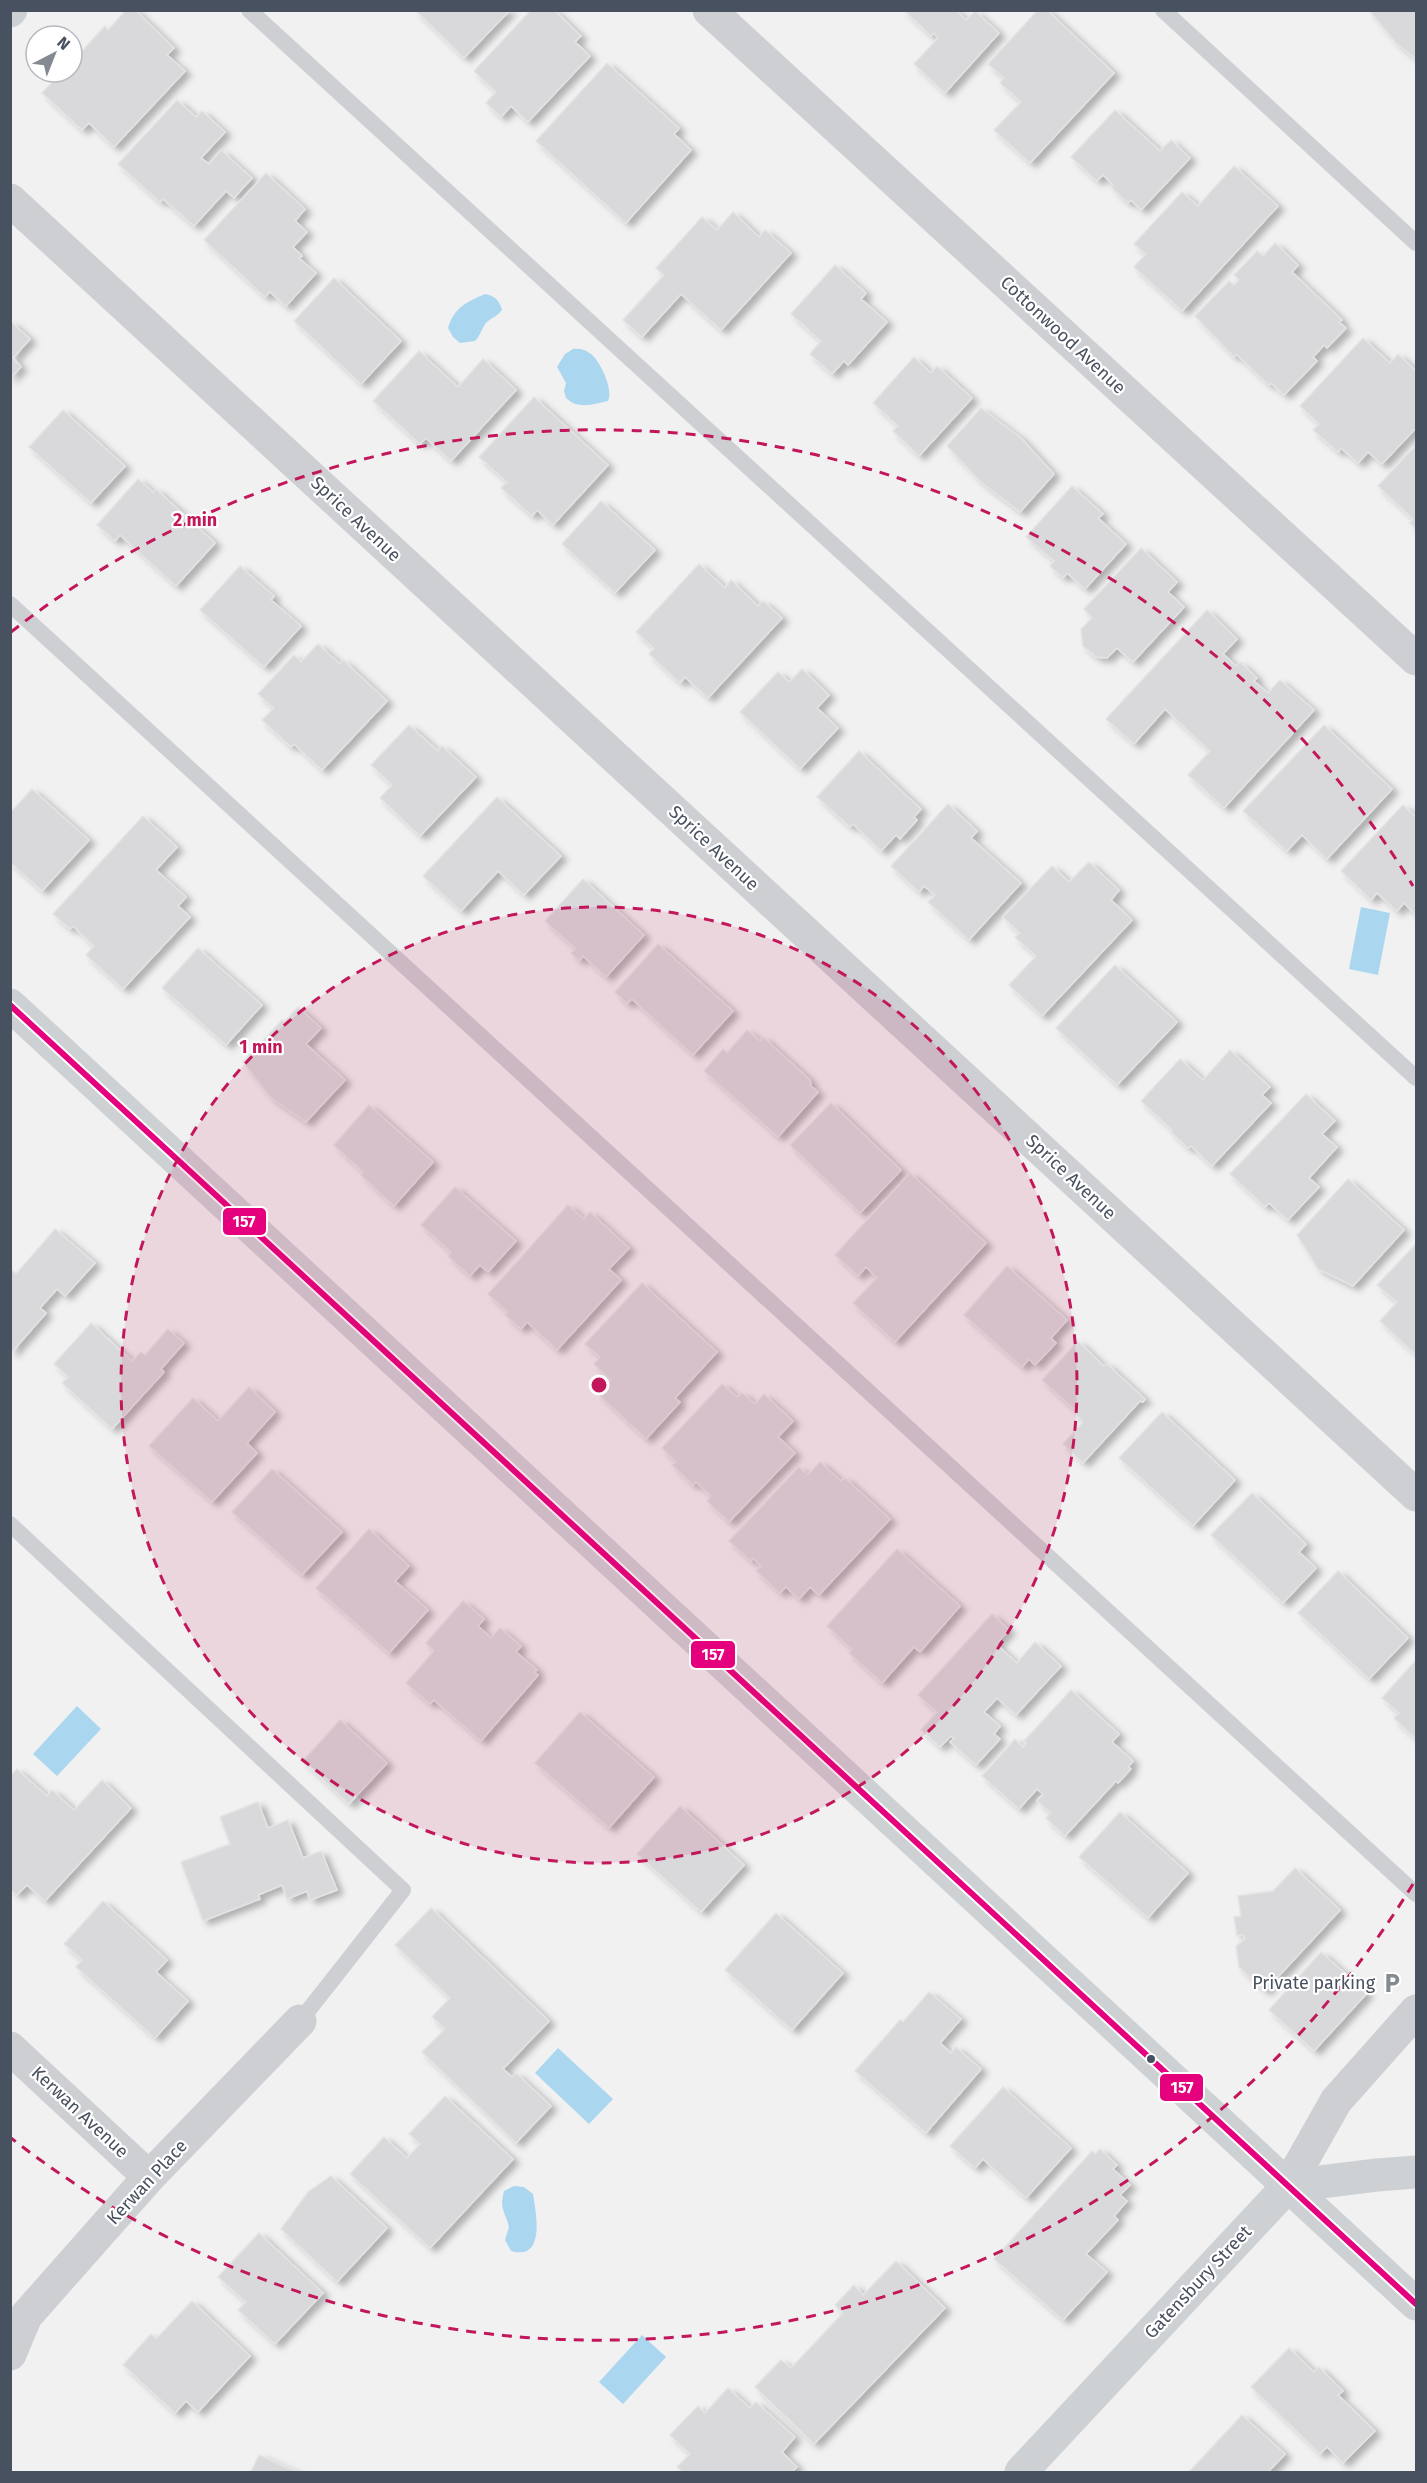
<svg xmlns="http://www.w3.org/2000/svg" width="1427" height="2483" font-family="'Fira Sans',sans-serif">
  <style>
    .water { fill: #aad7ef }
    .building { fill: #d9d9db; stroke: #e3e3e4; stroke-width: 1.5; filter: url(#shadow) }
    .lines { fill: none; stroke-linecap: round; stroke-linejoin: round }
    .lane { stroke: #cdcfd2; stroke-width: 16 }
    .street { stroke: #cdcfd2; stroke-width: 33 }
    .secondary { stroke: #ced1d4; stroke-width: 33 }
    .bus-1-casing { stroke: #fff; stroke-width: 10 }
    .bus-1 { stroke: #e5007d; stroke-width: 6 }
    .ring { fill: none; stroke: #c2185b; stroke-width: 3; stroke-dasharray: 10 8 }
    .bus-dot { fill: #48515f; stroke: #fff; stroke-width: 2 }
    .labels { text-anchor: middle; stroke-width: 4.5; stroke-linejoin: round; paint-order: stroke }
    .street-label { font-size: 18px; fill: #48515f; stroke: #fff }
    .poi-label { font-size: 18px; fill: #48515f; stroke: #fff; text-anchor: end }
    .centre { fill: #c2185b; stroke: #fff; stroke-width: 3 }
    .ring-label { font-size: 18px; text-anchor: middle; font-weight: bold; fill: #c2185b; stroke: #fff; stroke-width: 4.5; stroke-linejoin: round; paint-order: stroke }
    .line-badge { stroke: #fff; stroke-width: 2 }
    .badge-label { font-size: 16px; text-anchor: middle; font-weight: bold; fill: #fff }
  </style>
  <defs>
    <filter id="shadow"><feDropShadow dx="6" dy="4" stdDeviation="3" flood-color="#0004"/></filter>
  </defs>
  <rect width="100%" height="100%" fill="#f2f1f1"/>
  <g class="water">
    <path d="M485,294C495,296 499,300 502,310C497,317 492,317 486,323C482,328 480,336 475,341L460,343L453,337L448,328C454,308 466,302 485,294Z"/>
    <path d="M573,349C579,348 585,349 591,354C600,361 614,390 608,401C594,404 578,410 566,398L564,391L566,383L557,367L565,354Z"/>
    <polygon points="1361,907 1390,913 1378,975 1349,969"/>
    <polygon points="77,1706 101,1729 57,1776 33,1754"/>
    <polygon points="558,2048 613,2099 589,2124 535,2073"/>
    <path d="M514,2186L524,2187L533,2194C536,2213 546,2261 511,2251L505,2240L509,2227C505,2211 499,2209 504,2191Z"/>
    <polygon points="642,2335 666,2357 623,2404 599,2382"/>
  </g>
  <g class="building">
    <polygon points="126,10 135,10 174,48 167,55 185,71 114,147 89,123 82,130 42,93 62,72 72,72 72,62 105,26 108,30"/>
    <polygon points="415,10 510,10 464,58"/>
    <polygon points="531,10 554,10 581,36 575,42 590,56 528,122 511,106 501,117 486,103 496,92 474,71"/>
    <polygon points="904,10 956,10 966,20 975,11 999,33 945,93 914,64 938,38 934,33 931,36"/>
    <polygon points="1038,10 1047,10 1114,73 1030,163 994,130 1021,102 1000,83 1004,78 988,64"/>
    <polygon points="1369,10 1416,10 1416,59 1396,43"/>
    <polygon points="607,63 679,128 674,134 691,150 626,223 536,141"/>
    <polygon points="177,100 196,117 202,111 225,132 201,158 209,164 221,150 252,178 234,198 226,191 194,226 163,199 160,202 118,164"/>
    <polygon points="1115,110 1160,151 1171,140 1190,158 1141,210 1131,200 1128,203 1111,187 1113,185 1103,175 1097,181 1071,157"/>
    <polygon points="1234,166 1278,206 1182,311 1134,267 1146,254 1134,244 1182,192 1198,206"/>
    <polygon points="266,173 305,209 295,221 307,232 293,247 302,256 299,258 316,273 286,306 270,292 265,297 204,240"/>
    <polygon points="733,212 759,237 765,230 791,253 721,330 681,294 642,337 623,320 664,275 656,268 702,217 717,230"/>
    <polygon points="1275,243 1298,265 1292,272 1342,320 1339,322 1346,328 1327,348 1324,345 1313,357 1317,361 1284,395 1271,383 1269,385 1236,354 1234,357 1195,316 1229,281 1234,285 1239,280 1234,275 1257,251 1263,256"/>
    <polygon points="835,265 866,293 861,299 887,322 848,365 844,361 832,374 810,354 821,341 791,314"/>
    <polygon points="334,278 401,341 361,384 294,321"/>
    <polygon points="10,321 30,339 13,358 21,367 10,378"/>
    <polygon points="1363,338 1390,363 1398,354 1416,371 1416,428 1382,464 1368,452 1358,463 1341,448 1338,452 1313,430 1319,424 1300,406"/>
    <polygon points="419,351 458,387 483,359 516,390 451,461 426,438 420,444 373,401"/>
    <polygon points="914,357 931,373 937,366 972,398 919,456 893,431 898,426 873,403"/>
    <polygon points="534,397 608,465 553,525 537,510 532,516 501,488 507,482 479,457"/>
    <polygon points="981,408 1022,439 1054,474 1020,512 980,481 947,446"/>
    <polygon points="63,410 125,466 91,503 29,447"/>
    <polygon points="1416,445 1416,529 1410,523 1413,519 1378,486"/>
    <polygon points="138,479 153,492 156,489 215,543 176,586 120,535 115,541 97,525"/>
    <polygon points="1072,486 1103,514 1098,518 1126,544 1085,589 1067,573 1063,578 1050,566 1054,561 1026,537"/>
    <polygon points="601,501 655,550 615,593 562,544"/>
    <polygon points="1141,548 1177,582 1168,592 1184,607 1133,662 1117,648 1107,658 1096,657 1083,646 1081,629 1092,618 1084,609"/>
    <polygon points="699,564 725,588 731,580 758,606 763,601 782,618 708,698 685,677 680,683 649,654 654,648 636,632"/>
    <polygon points="240,566 274,596 271,600 301,626 264,667 200,610"/>
    <polygon points="1207,610 1237,639 1223,654 1236,666 1240,662 1257,678 1254,681 1268,693 1280,680 1314,710 1224,808 1188,775 1210,751 1165,709 1134,744 1106,719"/>
    <polygon points="318,644 340,664 343,660 387,701 322,770 294,744 291,747 262,720 274,708 258,694 294,655 301,662"/>
    <polygon points="802,669 829,695 817,708 838,728 800,769 740,712 778,672 789,682"/>
    <polygon points="409,725 438,751 442,746 476,777 420,836 380,798 392,785 371,765"/>
    <polygon points="1324,725 1392,789 1327,859 1302,835 1287,851 1243,811"/>
    <polygon points="859,751 921,809 914,817 917,820 900,839 896,835 881,851 853,824 850,827 817,797"/>
    <polygon points="32,789 89,840 42,891 10,862 10,813"/>
    <polygon points="497,797 561,856 524,895 498,871 461,911 423,876"/>
    <polygon points="948,804 977,831 971,838 1021,883 969,940 928,902 935,895 924,886 919,892 891,866"/>
    <polygon points="1403,805 1416,817 1416,915 1404,903 1397,911 1377,893 1371,900 1341,871"/>
    <polygon points="143,816 177,847 156,870 186,897 178,906 190,917 123,989 86,955 94,946 73,926 70,929 53,914"/>
    <polygon points="1089,862 1119,890 1111,900 1132,920 1042,1016 1009,985 1036,956 1015,937 1020,933 1003,917 1052,866 1069,882"/>
    <polygon points="583,879 644,935 606,977 583,956 579,961 571,953 576,949 545,921"/>
    <polygon points="658,944 733,1011 693,1055 632,999 627,1004 615,992"/>
    <polygon points="198,948 262,1005 226,1045 162,988"/>
    <polygon points="1115,965 1177,1022 1117,1085 1056,1028"/>
    <polygon points="298,1007 321,1028 306,1044 345,1080 306,1122 270,1097 243,1062 282,1020 284,1022"/>
    <polygon points="747,1030 760,1041 763,1037 810,1080 811,1086 818,1092 778,1137 704,1071 723,1049 727,1053"/>
    <polygon points="1230,1050 1270,1087 1262,1095 1271,1103 1212,1166 1191,1146 1188,1148 1171,1132 1172,1130 1141,1101 1180,1059 1203,1080"/>
    <polygon points="1306,1094 1335,1121 1322,1134 1337,1147 1309,1178 1319,1187 1288,1220 1269,1203 1265,1207 1230,1174"/>
    <polygon points="831,1103 901,1170 860,1213 790,1145"/>
    <polygon points="369,1105 433,1162 394,1206 361,1175 363,1172 334,1145"/>
    <polygon points="910,1173 986,1243 895,1342 853,1303 877,1278 866,1267 858,1276 835,1255"/>
    <polygon points="1348,1179 1404,1230 1353,1286 1318,1269 1297,1235"/>
    <polygon points="455,1187 516,1241 488,1272 480,1265 470,1276 448,1256 451,1252 421,1225"/>
    <polygon points="568,1205 584,1219 590,1212 629,1248 609,1269 621,1280 557,1350 527,1322 521,1329 505,1315 508,1312 488,1294"/>
    <polygon points="55,1229 95,1263 65,1296 57,1289 40,1308 46,1313 11,1353 10,1274 13,1271 16,1274"/>
    <polygon points="1416,1244 1416,1355 1380,1321 1397,1302 1377,1285"/>
    <polygon points="1007,1266 1067,1320 1051,1338 1056,1343 1035,1365 1029,1359 1022,1367 964,1315"/>
    <polygon points="642,1283 717,1352 675,1398 680,1402 646,1439 598,1394 611,1380 594,1364 600,1357 585,1344"/>
    <polygon points="91,1323 132,1361 141,1352 145,1355 168,1329 184,1343 161,1369 164,1372 112,1429 62,1383 68,1377 54,1364"/>
    <polygon points="1078,1341 1104,1366 1107,1364 1145,1399 1143,1402 1140,1401 1083,1463 1063,1444 1083,1422 1073,1412 1075,1410 1042,1380"/>
    <polygon points="722,1384 737,1397 742,1393 755,1404 764,1394 793,1421 778,1437 795,1453 729,1522 707,1501 711,1496 696,1482 693,1485 672,1465 676,1462 662,1448"/>
    <polygon points="249,1387 275,1412 247,1443 257,1453 212,1502 149,1446 193,1398 218,1421"/>
    <polygon points="1162,1412 1235,1480 1193,1526 1119,1458"/>
    <polygon points="820,1462 841,1481 845,1478 890,1519 819,1595 810,1587 799,1599 786,1587 780,1593 756,1571 761,1566 753,1558 751,1561 729,1541 799,1467 808,1475"/>
    <polygon points="272,1469 342,1532 302,1575 232,1512"/>
    <polygon points="1252,1493 1306,1544 1299,1552 1316,1568 1283,1603 1211,1535"/>
    <polygon points="369,1529 409,1566 395,1581 428,1610 389,1653 316,1588"/>
    <polygon points="897,1549 960,1606 920,1652 914,1647 882,1683 849,1653 852,1649 827,1626"/>
    <polygon points="1338,1571 1408,1638 1369,1679 1298,1613"/>
    <polygon points="463,1601 484,1619 478,1626 491,1638 500,1628 521,1646 516,1652 537,1670 534,1672 538,1675 481,1741 434,1700 430,1704 406,1683 434,1651 426,1643"/>
    <polygon points="992,1614 1009,1630 996,1644 1017,1663 1035,1642 1061,1666 1016,1715 997,1698 984,1712 1000,1726 994,1734 1000,1739 976,1765 950,1742 954,1739 951,1736 940,1747 921,1730 937,1712 918,1695"/>
    <polygon points="1416,1660 1416,1739 1394,1718 1399,1713 1382,1698"/>
    <polygon points="1071,1690 1119,1734 1112,1742 1133,1761 1128,1767 1131,1769 1118,1783 1116,1781 1065,1836 1046,1818 1051,1813 1037,1801 1043,1794 1037,1789 1019,1809 982,1776 1015,1739 1023,1747 1026,1743 1024,1741"/>
    <polygon points="580,1712 654,1777 609,1828 535,1763"/>
    <polygon points="340,1720 387,1763 349,1804 303,1761"/>
    <polygon points="17,1769 47,1796 52,1790 74,1810 102,1780 131,1808 45,1901 27,1885 17,1895 10,1889 10,1776"/>
    <polygon points="258,1802 268,1828 288,1820 303,1858 321,1851 337,1890 310,1900 307,1891 287,1899 282,1885 258,1895 260,1899 203,1921 181,1862 230,1844 220,1817"/>
    <polygon points="680,1806 744,1865 701,1912 637,1854"/>
    <polygon points="1120,1812 1188,1873 1148,1918 1079,1857"/>
    <polygon points="1295,1868 1340,1910 1265,1991 1239,1967 1236,1946 1245,1939 1243,1935 1237,1935 1234,1917 1241,1916 1238,1896 1273,1891"/>
    <polygon points="103,1901 167,1960 156,1972 188,2001 155,2038 76,1967 82,1960 64,1944"/>
    <polygon points="431,1908 549,2021 503,2069 512,2077 516,2073 551,2106 516,2143 422,2052 445,2029 432,2017 450,1998 395,1945"/>
    <polygon points="776,1913 843,1973 792,2030 725,1970"/>
    <polygon points="1321,1952 1367,1993 1314,2051 1269,2010"/>
    <polygon points="929,1992 961,2019 940,2043 951,2053 956,2047 981,2069 926,2133 855,2071 900,2020 903,2022"/>
    <polygon points="1003,2087 1071,2148 1026,2198 983,2159 975,2168 950,2146"/>
    <polygon points="445,2096 513,2159 430,2248 350,2174 384,2137 407,2158 420,2144 409,2134"/>
    <polygon points="1100,2149 1117,2165 1113,2169 1130,2185 1120,2195 1127,2201 1114,2216 1118,2220 1086,2254 1107,2272 1063,2320 994,2259 1092,2151 1095,2154"/>
    <polygon points="331,2176 387,2228 337,2282 281,2229 308,2192"/>
    <polygon points="259,2233 323,2293 275,2344 238,2310 246,2302 218,2277"/>
    <polygon points="896,2261 945,2308 814,2444 755,2387 781,2360 791,2368 843,2313 835,2305 854,2285 863,2295"/>
    <polygon points="192,2301 250,2356 198,2412 186,2401 175,2413 123,2365 151,2334 156,2339"/>
    <polygon points="1289,2348 1314,2372 1319,2367 1343,2391 1338,2395 1375,2431 1343,2463 1327,2447 1320,2454 1251,2387"/>
    <polygon points="728,2388 750,2408 756,2402 795,2437 782,2452 797,2467 792,2472 683,2472 677,2467 690,2454 670,2435 698,2406 705,2413"/>
    <polygon points="1242,2415 1285,2454 1268,2472 1189,2472"/>
    <polygon points="259,2455 296,2472 251,2472"/>
  </g>
  <g class="lines">
    <g class="lane">
      <polyline points="249,10 1416,1078"/>
      <polyline points="1163,10 1416,243"/>
      <polyline points="10,604 1416,1894"/>
      <polyline points="10,1524 403,1890 300,2021"/>
    </g>
    <g class="street">
      <polyline points="709,10 1416,659"/>
      <polyline points="10,200 1416,1495"/>
      <polyline points="10,2048 149,2177"/>
      <polyline points="1288,2186 1336,2101 1416,2011"/>
      <polyline points="10,2354 26,2316 149,2177 300,2021"/>
    </g>
    <g class="secondary">
      <polyline points="10,11 11,10"/>
      <polyline points="10,1005 1416,2304"/>
      <polyline points="1021,2472 1288,2186 1377,2175 1416,2172"/>
    </g>
    <g class="bus-1-casing">
      <polyline id="bus-1" points="10,1005 1416,2304"/>
    </g>
    <use href="#bus-1" class="bus-1"/>
  </g>
  <circle cx="599" cy="1385" r="478" fill="#c2185b" fill-opacity=".12"/>
  <g class="ring">
    <circle cx="599" cy="1385" r="478"/>
    <path d="M1413 1884A955 955 0 0 1 11 2138M11 632A955 955 0 0 1 1413 886"/>
  </g>
  <defs>
    <g id="parking-bare" transform="scale(1.62)"><path d="M-3.5-5.5H1a3.5 3.5 0 0 1 0 7H-1V5.5H-3.5ZM-1-3.4V-.6H.8a1.4 1.4 0 0 0 0-2.8Z" fill="#848992" stroke="#fff" stroke-width="2.5" paint-order="stroke"/></g>
  </defs>
  <g fill-rule="evenodd">
    <use href="#parking-bare" x="1392" y="1983"/>
  </g>
  <circle class="bus-dot" cx="1151" cy="2059" r="5"/>
  <g class="labels">
    <g class="street-label">
      <text transform="translate(1063 335) rotate(43)" y="6">Cottonwood Avenue</text>
      <text transform="translate(356 519) rotate(43)" y="6">Sprice Avenue</text>
      <text transform="translate(714 848) rotate(43)" y="6">Sprice Avenue</text>
      <text transform="translate(1071 1177) rotate(43)" y="6">Sprice Avenue</text>
      <text transform="translate(80 2112) rotate(43)" y="6">Kerwan Avenue</text>
      <text transform="translate(147 2182) rotate(-47)" y="6">Kerwan Place</text>
      <text transform="translate(1198 2282) rotate(-47)" y="6">Gatensbury Street</text>
    </g>
    <g class="poi-label">
      <text x="1375" y="1989">Private parking</text>
    </g>
  </g>
  <circle cx="599" cy="1385" r="9" class="centre"/>
  <g class="ring-label">
    <text x="195" y="526">2 min</text>
    <text x="261" y="1053">1 min</text>
  </g>
  <g class="line-badge">
    <rect x="222" y="1207" width="45" height="29" rx="6" fill="#e5007d"/>
    <rect x="690" y="1640" width="46" height="29" rx="6" fill="#e5007d"/>
    <rect x="1159" y="2073" width="45" height="29" rx="6" fill="#e5007d"/>
  </g>
  <g class="badge-label">
    <text x="244" y="1227">157</text>
    <text x="713" y="1660">157</text>
    <text x="1182" y="2093">157</text>
  </g>
  <rect width="1427" height="2483" fill="none" stroke="#48515f" stroke-width="24"/>
  <g transform="translate(54 54) rotate(42)"><circle r="28" fill="#ffffff" stroke="#b6b9bf" stroke-width="1.5"/>
  <path d="M0-4.5L10 22L0 15L-10 22Z" fill="#848992"/>
  <text y="-9" font-size="16" font-weight="bold" text-anchor="middle" fill="#48515f">N</text>
  </g>
</svg>
